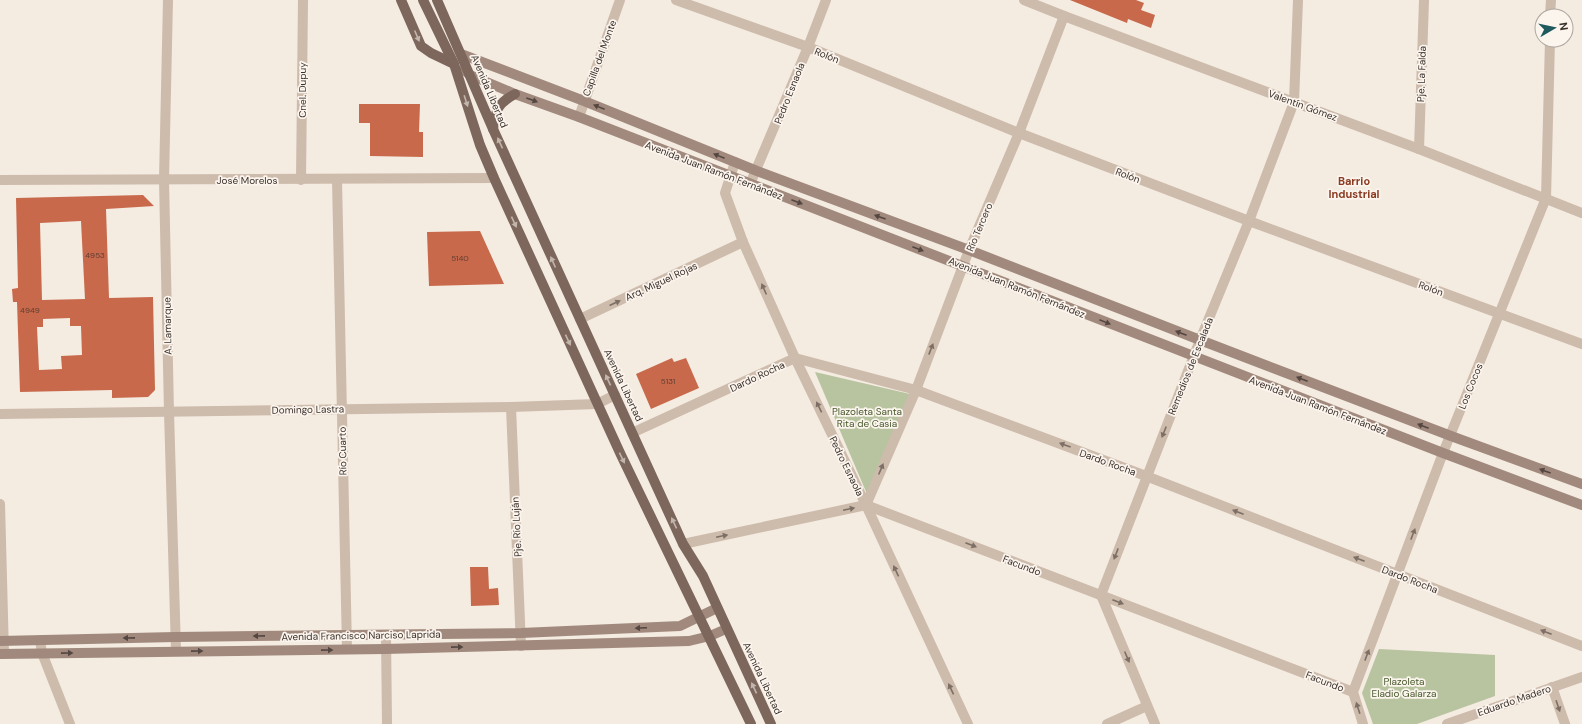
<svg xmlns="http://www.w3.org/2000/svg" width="1582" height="724" font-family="'DM Sans',sans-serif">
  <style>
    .green { fill: #b8c4a0 }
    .building { fill: #c8694b; fill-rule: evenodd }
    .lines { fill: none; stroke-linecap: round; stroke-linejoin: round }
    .street { stroke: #cdbbac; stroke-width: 10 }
    .secondary { stroke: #a18a7d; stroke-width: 10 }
    .primary { stroke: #7d675c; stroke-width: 10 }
    .oneway { fill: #c2b5ac }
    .oneway2 { fill: #544640 }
    .oneway3 { fill: #7d6f65 }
    .labels { text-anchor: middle; stroke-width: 3.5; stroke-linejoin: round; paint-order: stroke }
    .number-label { font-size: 8px; fill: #5e3e33 }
    .street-label { font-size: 10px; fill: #3b302b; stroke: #fbf5ee }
    .park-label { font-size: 10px; fill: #4a5a2e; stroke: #fbf5ee }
    .neighbourhood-label { font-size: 11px; font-weight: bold; fill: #8c3b22; stroke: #fbf5ee }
  </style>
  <rect width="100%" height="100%" fill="#f4ebe1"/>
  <g class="green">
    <polygon points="815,372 910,394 867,494"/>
    <polygon points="1379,649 1495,655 1495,696 1417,724 1373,724 1362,693"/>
  </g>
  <g class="building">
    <polygon points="1070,0 1136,0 1144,3 1141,10 1155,15 1151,28 1128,19 1127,23"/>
    <polygon points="359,104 420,104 419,132 423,132 423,157 370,156 370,123 359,123"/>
    <path d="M143,195L154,206L106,209L109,298L153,297L155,390L148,397L112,398V390L20,392L17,302H13L12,289L18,288L16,198ZM81,221L85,299L42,300L40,223ZM70,318V326H81L82,355L61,356L62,369L39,370L37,327H43V319Z"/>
    <polygon points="480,231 504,284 429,286 427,232"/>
    <polygon points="672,358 674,362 686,358 699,388 651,409 636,374"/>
    <polygon points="470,567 488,567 489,589 498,588 499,605 471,606"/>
  </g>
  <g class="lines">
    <g class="street">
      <polyline points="168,0 164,180 169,412 176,651"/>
      <polyline points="676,0 808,47 1019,133 1249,221 1582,344"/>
      <polyline points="1024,0 1064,16 1419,149 1582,213"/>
      <polyline points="1550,16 1551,0"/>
      <polyline points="579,117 620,0"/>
      <polyline points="1419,149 1424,0"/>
      <polyline points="735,162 725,193 743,242 795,358 866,505 968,724"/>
      <polyline points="0,180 494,178"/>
      <polyline points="301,180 303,0"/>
      <polyline points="337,180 347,649"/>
      <polyline points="750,184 808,47 826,0"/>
      <polyline points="580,319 743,242"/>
      <polyline points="511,407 521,646"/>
      <polyline points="0,414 511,407 597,404 615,395"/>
      <polyline points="632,433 795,358 916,390 1146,476 1582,646"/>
      <polyline points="0,504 4,654"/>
      <polyline points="866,505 916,390 969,250 1019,133 1064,16"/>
      <polyline points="683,544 866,505 1353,692"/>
      <polyline points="386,635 387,724"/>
      <polyline points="40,640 42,653 70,724"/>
      <polyline points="1552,687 1565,724"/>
      <polyline points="1107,724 1147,706"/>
      <polyline points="1155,724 1101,595 1200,340 1249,221 1294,102 1298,0"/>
      <polyline points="1363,724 1353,692 1443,453 1546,198 1550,40"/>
      <polyline points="1447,724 1582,677"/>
    </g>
    <g class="secondary">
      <polyline points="461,54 584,101 757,171 969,250 1200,340 1451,436 1582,484"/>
      <polyline points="464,70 470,75 515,94 579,117 1443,453 1582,505"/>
      <polyline points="0,641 175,637 521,633 680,626 717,608"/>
      <polyline points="0,654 385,649 689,641 710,636 726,629"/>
    </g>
    <g class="primary">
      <polyline points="401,0 421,46 431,53 454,64"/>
      <polyline points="423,0 454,64 480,145 494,178 621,455 751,724"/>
      <polyline points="437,0 493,129 683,544 703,576 771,724"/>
      <path d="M493,129C496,109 497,104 515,94"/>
    </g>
  </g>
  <defs><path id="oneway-solid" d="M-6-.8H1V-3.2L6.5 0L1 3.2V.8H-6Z"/></defs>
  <g class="oneway">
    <use href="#oneway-solid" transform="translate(417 36) rotate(67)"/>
    <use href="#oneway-solid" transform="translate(466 101) rotate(72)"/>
    <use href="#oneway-solid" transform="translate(500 143) rotate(-115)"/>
    <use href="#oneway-solid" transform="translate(514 222) rotate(65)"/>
    <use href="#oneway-solid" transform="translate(553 262) rotate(-114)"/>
    <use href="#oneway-solid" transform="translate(568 340) rotate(65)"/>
    <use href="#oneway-solid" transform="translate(608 380) rotate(-115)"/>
    <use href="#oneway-solid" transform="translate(622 458) rotate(64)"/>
    <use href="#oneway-solid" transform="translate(674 523) rotate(-115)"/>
    <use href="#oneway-solid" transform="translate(754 688) rotate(-115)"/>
  </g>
  <g class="oneway2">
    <use href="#oneway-solid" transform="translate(532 100) rotate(20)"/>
    <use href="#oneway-solid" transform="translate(599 107) rotate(-158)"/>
    <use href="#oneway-solid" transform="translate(719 156) rotate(-158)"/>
    <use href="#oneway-solid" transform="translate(797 202) rotate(21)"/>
    <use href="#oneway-solid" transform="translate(880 217) rotate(-160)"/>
    <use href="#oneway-solid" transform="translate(918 249) rotate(21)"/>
    <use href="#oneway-solid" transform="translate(1105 322) rotate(22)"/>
    <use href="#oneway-solid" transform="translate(1181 333) rotate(-159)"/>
    <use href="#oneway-solid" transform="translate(1302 379) rotate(-159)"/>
    <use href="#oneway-solid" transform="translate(1423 426) rotate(-159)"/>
    <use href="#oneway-solid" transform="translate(1545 471) rotate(-160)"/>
    <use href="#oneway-solid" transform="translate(641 628) rotate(178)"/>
    <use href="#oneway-solid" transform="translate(259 636) rotate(179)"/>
    <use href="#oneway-solid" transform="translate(129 638) rotate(179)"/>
    <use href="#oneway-solid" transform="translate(457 647) rotate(-1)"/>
    <use href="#oneway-solid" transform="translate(327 650) rotate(-1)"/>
    <use href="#oneway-solid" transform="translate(197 651) rotate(-1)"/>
    <use href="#oneway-solid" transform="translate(67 653) rotate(-1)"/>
  </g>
  <g class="oneway3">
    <use href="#oneway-solid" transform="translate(764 289) rotate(-114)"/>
    <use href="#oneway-solid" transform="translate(615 303) rotate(-25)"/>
    <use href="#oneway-solid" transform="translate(931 349) rotate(-69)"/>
    <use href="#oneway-solid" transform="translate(819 407) rotate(-116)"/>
    <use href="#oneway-solid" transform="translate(1164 432) rotate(112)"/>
    <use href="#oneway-solid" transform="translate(1065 445) rotate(-160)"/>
    <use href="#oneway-solid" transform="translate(881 469) rotate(-67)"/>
    <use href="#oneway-solid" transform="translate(849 509) rotate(-12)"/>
    <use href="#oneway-solid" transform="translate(1238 512) rotate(-159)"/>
    <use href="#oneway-solid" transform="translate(1413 534) rotate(-69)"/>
    <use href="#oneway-solid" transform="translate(722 536) rotate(-12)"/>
    <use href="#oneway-solid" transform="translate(971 545) rotate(21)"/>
    <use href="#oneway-solid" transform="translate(1116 554) rotate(111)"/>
    <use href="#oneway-solid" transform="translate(1359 559) rotate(-159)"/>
    <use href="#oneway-solid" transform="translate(896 571) rotate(-115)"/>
    <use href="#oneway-solid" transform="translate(1118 602) rotate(21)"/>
    <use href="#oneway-solid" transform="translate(1546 632) rotate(-159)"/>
    <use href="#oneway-solid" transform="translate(1367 655) rotate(-69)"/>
    <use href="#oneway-solid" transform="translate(1127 657) rotate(67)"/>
    <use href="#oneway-solid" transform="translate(951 689) rotate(-115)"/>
    <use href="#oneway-solid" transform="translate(1558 706) rotate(71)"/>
    <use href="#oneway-solid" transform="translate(1358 708) rotate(-108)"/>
  </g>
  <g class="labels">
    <g class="number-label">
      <text x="95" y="258">4953</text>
      <text x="460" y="261">5140</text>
      <text x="30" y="313">4949</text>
      <text x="668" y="384">5131</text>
    </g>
    <g class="street-label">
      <text transform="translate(827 55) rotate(22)" y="4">Rolón</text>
      <text transform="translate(599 58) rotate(-70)" y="4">Capilla del Monte</text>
      <text transform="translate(1421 74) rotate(-88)" y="4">Pje. La Falda</text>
      <text transform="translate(302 90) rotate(-90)" y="4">Cnel. Dupuy</text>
      <text transform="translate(490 91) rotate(67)" y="4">Avenida Libertad</text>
      <text transform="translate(789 93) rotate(-68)" y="4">Pedro Esnaola</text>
      <text transform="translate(1303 105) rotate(20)" y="4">Valentín Gómez</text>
      <text transform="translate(714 170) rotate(21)" y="4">Avenida Juan Ramón Fernández</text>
      <text transform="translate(1128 175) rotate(21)" y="4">Rolón</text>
      <text x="247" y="184">José Morelos</text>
      <text transform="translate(979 227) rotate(-67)" y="4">Río Tercero</text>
      <text transform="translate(661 281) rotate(-25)" y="4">Arq. Miguel Rojas</text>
      <text transform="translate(1017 287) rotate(22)" y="4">Avenida Juan Ramón Fernández</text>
      <text transform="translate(1431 288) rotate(20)" y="4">Rolón</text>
      <text transform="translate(167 326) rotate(-91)" y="4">A. Lamarque</text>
      <text transform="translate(1190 366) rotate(-68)" y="4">Remedios de Escalada</text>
      <text transform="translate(757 376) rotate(-25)" y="4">Dardo Rocha</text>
      <text transform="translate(624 385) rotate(65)" y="4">Avenida Libertad</text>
      <text transform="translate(1470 386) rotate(-68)" y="4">Los Cocos</text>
      <text transform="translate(1318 405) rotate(21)" y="4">Avenida Juan Ramón Fernández</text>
      <text transform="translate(308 409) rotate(-1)" y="4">Domingo Lastra</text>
      <text transform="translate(342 451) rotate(-91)" y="4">Río Cuarto</text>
      <text transform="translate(1108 462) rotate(20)" y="4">Dardo Rocha</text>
      <text transform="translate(847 466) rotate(64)" y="4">Pedro Esnaola</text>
      <text transform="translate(516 527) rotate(-93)" y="4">Pje. Río Luján</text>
      <text transform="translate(1022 565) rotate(21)" y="4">Facundo</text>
      <text transform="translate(1410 579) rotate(21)" y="4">Dardo Rocha</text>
      <text transform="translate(361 635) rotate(-1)" y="4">Avenida Francisco Narciso Laprida</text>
      <text transform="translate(763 678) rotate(65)" y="4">Avenida Libertad</text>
      <text transform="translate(1325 681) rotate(21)" y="4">Facundo</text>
      <text transform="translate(1514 700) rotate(-19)" y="4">Eduardo Madero</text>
    </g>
    <g class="park-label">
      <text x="867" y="415">Plazoleta Santa<tspan x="867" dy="12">Rita de Casia</tspan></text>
      <text x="1404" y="685">Plazoleta<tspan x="1404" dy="12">Eladio Galarza</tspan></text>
    </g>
    <g class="neighbourhood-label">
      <text x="1354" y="185">Barrio<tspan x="1354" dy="13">Industrial</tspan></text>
    </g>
  </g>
  <g transform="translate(1554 28) rotate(81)"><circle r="19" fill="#fbf5ee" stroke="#aea6a0"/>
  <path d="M0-3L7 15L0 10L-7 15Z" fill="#1f5a5e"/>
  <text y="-6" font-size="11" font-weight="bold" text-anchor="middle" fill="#3b302b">N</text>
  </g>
</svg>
